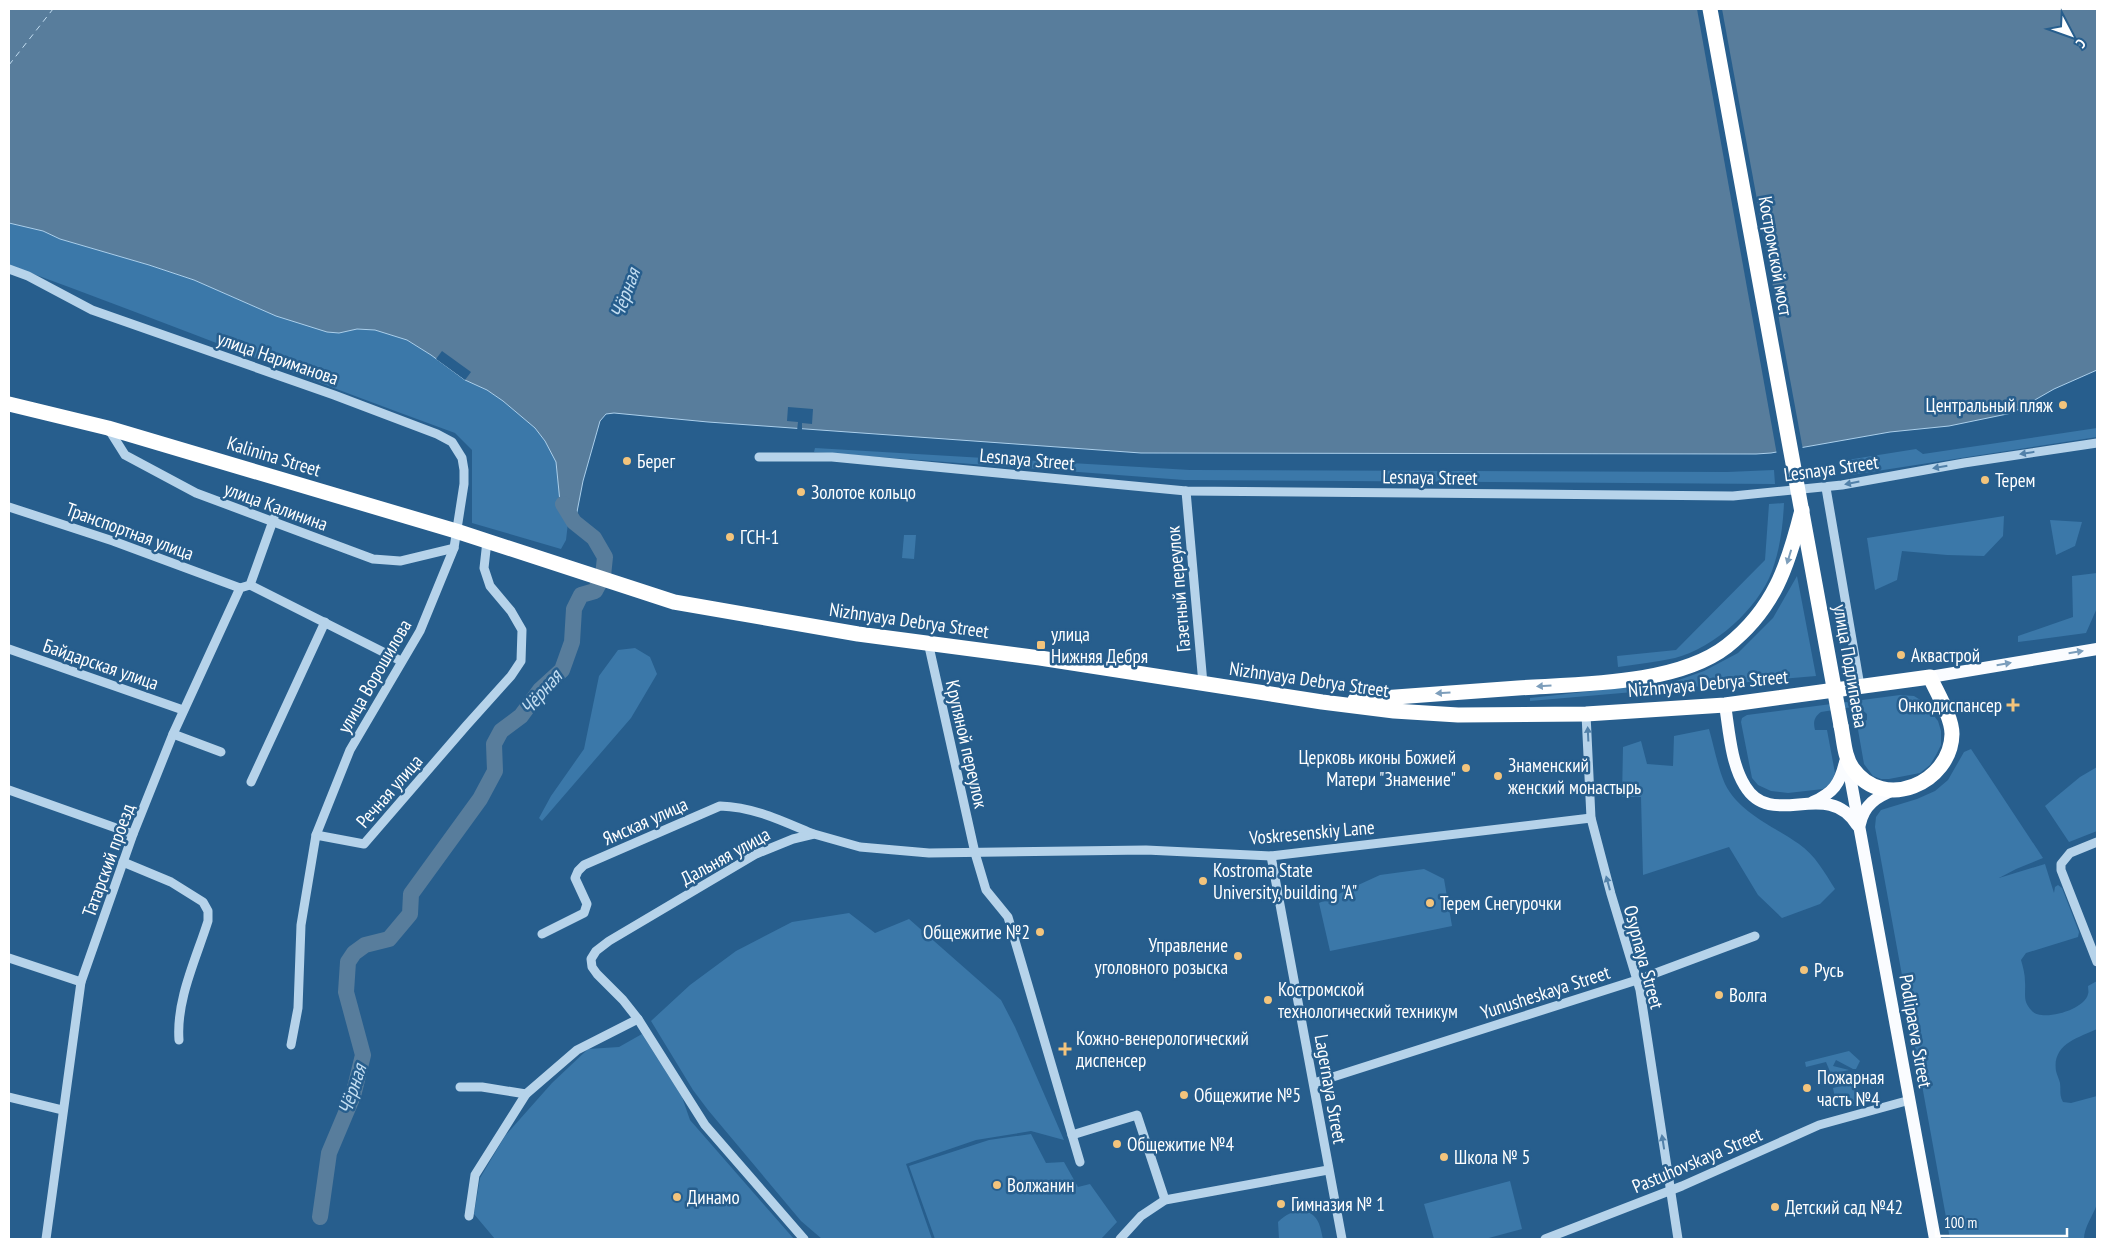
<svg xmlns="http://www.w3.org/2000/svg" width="2106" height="1248" font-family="'PT Sans Narrow',sans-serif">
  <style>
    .green { fill: #3b78a9 }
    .water { fill: #587d9c; stroke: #abcfeb }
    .pier { fill: #275e8d }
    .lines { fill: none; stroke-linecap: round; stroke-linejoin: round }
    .river { stroke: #587d9c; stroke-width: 16 }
    .ferry { stroke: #c2ddf1; stroke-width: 1; stroke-dasharray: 6 5; stroke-linecap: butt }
    .minor { stroke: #b6d3ea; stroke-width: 9 }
    .major { stroke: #fafcff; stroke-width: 12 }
    .highway { stroke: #fff; stroke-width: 15 }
    .highway-bridge { stroke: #fff; stroke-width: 15 }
    .oneway { fill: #5281a9 }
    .oneway2 { fill: #7d9ebb }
    .oneway3 { fill: #7b9dbb }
    .poi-dot { fill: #f3c47c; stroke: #275e8d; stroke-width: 2 }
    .labels { text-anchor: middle; stroke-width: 5; stroke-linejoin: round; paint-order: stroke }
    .street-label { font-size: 19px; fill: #fff; stroke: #275e8d }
    .poi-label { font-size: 19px; fill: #fff; stroke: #275e8d; text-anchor: start }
    .water-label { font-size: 20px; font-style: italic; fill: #c2ddf1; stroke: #275e8d }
  </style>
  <rect width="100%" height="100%" fill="#275e8d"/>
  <g class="green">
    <path d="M9,223L43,231L60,239L149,265L194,280L276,316L327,331L339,333L357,329L375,330L407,340L431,355L465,380L487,390L503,401L535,428L545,441L556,462L560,502L562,512L568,523L566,540L561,549L472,523V450L455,433C306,379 158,319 9,265Z"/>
    <polygon points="2097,428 2097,437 1851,475 1847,460 1916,449 1923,454"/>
    <polygon points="815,448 1190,470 1727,472 1774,470 1775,484 1184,480 814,452"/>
    <path d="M1784,503C1783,526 1780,549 1772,571C1758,609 1714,648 1675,658C1656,662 1637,664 1618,667L1617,656L1676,650L1765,560L1769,504Z"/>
    <polygon points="2004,516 2003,536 1984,556 1947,555 1902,551 1897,580 1875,590 1867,538"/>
    <polygon points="2050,520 2082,522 2075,546 2056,555"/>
    <polygon points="904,535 916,535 914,559 902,558"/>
    <polygon points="2097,573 2097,608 2086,633 2018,642 2018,636 2073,617 2072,576"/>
    <polygon points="1797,576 1816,676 1530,701 1530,698 1673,682 1704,671 1738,653 1773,618"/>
    <polygon points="635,648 650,657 657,674 631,718 542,821 539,818 551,796 584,749 599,676 618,650"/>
    <path d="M1900,695L1914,696L1922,701L1938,721L1941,731V745L1936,755L1930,765L1920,773L1889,779H1881L1873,776L1864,764L1857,724L1867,720V714L1858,706L1821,712C1814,717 1813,722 1815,730H1827L1835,773L1831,783L1823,789L1788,793L1771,791L1758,785L1752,778L1741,722L1742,718L1747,715Z"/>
    <path d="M1709,729C1714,747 1718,768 1725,784C1739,813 1775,827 1799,844C1815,855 1825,873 1835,889L1820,904L1782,918L1758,895L1729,847L1643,875L1641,797H1622L1623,747L1641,741L1647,764L1673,766L1674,736Z"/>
    <path d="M1971,749L2043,858L2016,869L1999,878L2045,864L2054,893L2055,887L2058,885L2062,888L2079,932L2078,937L2026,953L2021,960C2023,967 2025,974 2025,982C2026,994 2022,1001 2032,1011C2042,1022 2085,1010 2088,994C2089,992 2088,989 2088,986L2097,981V1029C2078,1038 2052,1044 2056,1071C2057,1075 2059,1079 2060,1083C2061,1090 2059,1095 2063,1102L2071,1103L2097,1096V1204C2093,1216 2084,1227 2084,1239H1950L1875,827L1876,817L1881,810L1917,799L1935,791L1948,780L1964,752Z"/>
    <polygon points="2097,767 2097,831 2069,842 2045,806 2080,777"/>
    <polygon points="1424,869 1444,879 1452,926 1330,951 1319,903 1380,875"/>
    <polygon points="849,913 875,933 909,919 1001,1000 1015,1027 1064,1140 1031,1131 976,1140 906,1164 932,1239 822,1239 801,1221 708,1110 693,1090 651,1021 690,985 736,951 792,922"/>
    <polygon points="642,1034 682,1097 690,1120 794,1239 495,1239 474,1214 480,1178 505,1136 552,1083 588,1049 619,1047"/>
    <polygon points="1849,1051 1860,1061 1856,1069 1853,1069 1836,1060 1833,1066 1849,1070 1831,1074 1826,1062 1806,1067 1805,1062"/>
    <polygon points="1856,1082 1862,1104 1853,1106 1850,1098 1839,1100 1835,1098 1833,1088"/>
    <polygon points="1031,1134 1046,1163 1064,1162 1078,1187 1090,1184 1117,1222 1101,1239 935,1239 909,1166 989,1140"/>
    <polygon points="1510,1181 1522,1229 1485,1239 1434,1239 1424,1204"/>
    <path d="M1304,1210C1319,1216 1320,1225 1323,1239H1279L1278,1222C1286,1214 1293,1211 1304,1210Z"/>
  </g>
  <polygon class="water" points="9,9 2097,9 2097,370 2054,389 2012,413 1949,426 1890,432 1771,453 1756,454 1141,453 708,422 614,413 606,414 600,421 583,481 576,517 574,522 568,523 562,512 560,502 556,462 545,441 535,428 503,401 487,390 465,380 431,355 407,340 375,330 357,329 339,333 327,332 276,316 194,280 149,265 60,239 43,231 9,223"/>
  <g class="pier">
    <polygon points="1697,9 1722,9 1803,450 1777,455"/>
    <polygon points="442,351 471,372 465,380 436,359"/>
    <polygon points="788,407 813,409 812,424 802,423 802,431 797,431 798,422 787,421"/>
  </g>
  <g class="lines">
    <polyline class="river" points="320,1217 329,1153 353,1096 363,1055 346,992 348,962 354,953 365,945 389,939 410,914 411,894 480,799 495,771 494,744 501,731 521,716 540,690 562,670 572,642 574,609 581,595 595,591 603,576 605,557 594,538 574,522 563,504"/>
    <polyline class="ferry" points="9,65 53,9"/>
    <g class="minor">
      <polyline points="9,269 28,276 92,310 334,395 437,434 452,442 462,458 464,470 464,484 454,548 420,631 350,750 316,835"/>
      <polyline points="108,428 125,455 196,493 373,559 400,561 454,548"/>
      <polyline points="759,457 832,457 1186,491 1733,496 1842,485 1964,463 2097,443"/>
      <polyline points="1826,488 1860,686"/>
      <polyline points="1186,491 1203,684"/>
      <polyline points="9,507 113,541 240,588"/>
      <polyline points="250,585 401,661"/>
      <polyline points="928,642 975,853 986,890 1008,917 1080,1162"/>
      <polyline points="9,649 183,710"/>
      <polyline points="1586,714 1591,818 1611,894 1640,990 1678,1239"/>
      <polyline points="173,734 221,752"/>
      <polyline points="251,782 325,622"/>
      <polyline points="9,790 133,834"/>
      <polyline points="2097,842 2070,853 2061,864 2061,870 2097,962"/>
      <polyline points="1271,856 1342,1239"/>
      <path d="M123,862L171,882L203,902L208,911V921C196,959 176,1000 179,1040"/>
      <path d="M542,934L584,913L587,904L575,878L578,871L584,865L720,806C754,807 782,821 813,834"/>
      <polyline points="9,958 81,982"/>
      <polyline points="291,1045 298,1008 301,925 316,835 364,844 466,726 511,676 521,661 522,630 511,611 490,586 484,568 487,541"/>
      <polyline points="1314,1083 1637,980 1755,936"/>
      <polyline points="460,1087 482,1087 526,1094"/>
      <polyline points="9,1097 63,1110"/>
      <polyline points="1072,1135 1137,1115 1165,1200"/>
      <polyline points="469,1216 475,1175 526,1094 577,1050 638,1019"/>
      <polyline points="46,1239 81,982 133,834 173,734 240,588 250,585 274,518"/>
      <polyline points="804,1239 705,1125 638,1019 623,1000 597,974 592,967 591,959 596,951 609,941 756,854 793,839 814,834 860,847 929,853 1146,850 1271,856 1591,818"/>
      <polyline points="1120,1239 1141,1216 1165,1200 1328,1170"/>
      <polyline points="1545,1239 1682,1186 1819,1125 1910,1100"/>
    </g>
    <g class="major">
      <polyline points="1930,677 2097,649"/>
      <path d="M1725,705C1729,730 1731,764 1745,786C1772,831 1827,777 1857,825"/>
      <polyline points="1847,760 1935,1239"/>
      <path d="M1813,802C1833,793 1840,784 1845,762"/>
      <path d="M1860,824C1864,805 1876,797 1894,790"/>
    </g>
    <g class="highway">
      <path d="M9,404L108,428L456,531L674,602L858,634L1040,658L1322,702L1394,711L1458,715L1586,714L1725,705L1930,677C1937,693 1952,717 1952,734C1951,783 1884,812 1853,769C1844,757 1844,740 1841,726"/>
      <path d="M1355,700C1409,696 1463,692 1518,688C1579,684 1677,685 1727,646C1774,609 1788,566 1802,510"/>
    </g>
    <polyline class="highway-bridge" points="1710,9 1841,726"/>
  </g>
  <defs><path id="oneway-solid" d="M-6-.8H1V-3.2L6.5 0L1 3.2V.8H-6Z" transform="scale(1.25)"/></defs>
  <g class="oneway">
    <use href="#oneway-solid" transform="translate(2027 453) rotate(171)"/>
    <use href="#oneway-solid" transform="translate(1940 467) rotate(170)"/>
    <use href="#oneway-solid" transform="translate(1852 483) rotate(169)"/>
    <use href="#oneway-solid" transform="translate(1588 734) rotate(-93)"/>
    <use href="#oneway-solid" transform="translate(1608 883) rotate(-105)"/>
    <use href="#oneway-solid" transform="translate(1663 1142) rotate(-99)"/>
  </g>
  <g class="oneway2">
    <use href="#oneway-solid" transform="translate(1789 557) rotate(107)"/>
    <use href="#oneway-solid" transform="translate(1544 686) rotate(176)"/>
    <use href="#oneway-solid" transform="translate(1443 693) rotate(176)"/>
  </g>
  <g class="oneway3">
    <use href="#oneway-solid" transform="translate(2076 652) rotate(-9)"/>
    <use href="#oneway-solid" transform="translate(2004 664) rotate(-10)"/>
  </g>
  <g class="poi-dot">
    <circle cx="2063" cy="405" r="5"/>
    <circle cx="627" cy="461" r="5"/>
    <circle cx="1985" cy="480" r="5"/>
    <circle cx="801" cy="492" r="5"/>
    <circle cx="730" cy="537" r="5"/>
    <rect x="1036" y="640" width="10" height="10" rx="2.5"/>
    <circle cx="1901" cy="655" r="5"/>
    <path d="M2010.5 697.5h5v5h5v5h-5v5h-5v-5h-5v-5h5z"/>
    <circle cx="1466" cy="768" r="5"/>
    <circle cx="1498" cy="776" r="5"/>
    <circle cx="1203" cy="881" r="5"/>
    <circle cx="1430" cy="903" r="5"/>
    <circle cx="1040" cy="932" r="5"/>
    <circle cx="1238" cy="956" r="5"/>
    <circle cx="1804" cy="970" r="5"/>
    <circle cx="1719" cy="995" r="5"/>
    <circle cx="1268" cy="1000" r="5"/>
    <path d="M1062.5 1041.5h5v5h5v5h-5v5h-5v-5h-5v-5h5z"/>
    <circle cx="1807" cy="1088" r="5"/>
    <circle cx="1184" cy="1095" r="5"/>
    <circle cx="1117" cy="1144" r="5"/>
    <circle cx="1444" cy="1157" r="5"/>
    <circle cx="997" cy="1185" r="5"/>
    <circle cx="677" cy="1197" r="5"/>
    <circle cx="1281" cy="1204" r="5"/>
    <circle cx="1775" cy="1207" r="5"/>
  </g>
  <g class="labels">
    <g class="street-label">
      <text transform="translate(1776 256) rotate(80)" y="7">Костромской мост</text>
      <text transform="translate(278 358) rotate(19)" y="7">улица Нариманова</text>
      <text transform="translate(274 456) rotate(17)" y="7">Kalinina Street</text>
      <text transform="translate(1027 459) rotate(5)" y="7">Lesnaya Street</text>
      <text transform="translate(1831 468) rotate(-8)" y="7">Lesnaya Street</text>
      <text transform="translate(1430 477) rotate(1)" y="7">Lesnaya Street</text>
      <text transform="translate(276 506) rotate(20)" y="7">улица Калинина</text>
      <text transform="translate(130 531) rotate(20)" y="7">Транспортная улица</text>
      <text transform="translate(1178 589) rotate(-95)" y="7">Газетный переулок</text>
      <text transform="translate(909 620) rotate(8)" y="7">Nizhnyaya Debrya Street</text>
      <text transform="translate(101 664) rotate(19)" y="7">Байдарская улица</text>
      <text transform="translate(1851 666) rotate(80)" y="7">улица Подлипаева</text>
      <text transform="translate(374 676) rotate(-60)" y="7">улица Ворошилова</text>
      <text transform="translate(1309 679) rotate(8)" y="7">Nizhnyaya Debrya Street</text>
      <text transform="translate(1708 683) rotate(-5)" y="7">Nizhnyaya Debrya Street</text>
      <text transform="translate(967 744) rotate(77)" y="7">Крупяной переулок</text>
      <text transform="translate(389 791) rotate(-49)" y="7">Речная улица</text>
      <text transform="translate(645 821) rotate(-24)" y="7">Ямская улица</text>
      <text transform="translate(1312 832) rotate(-5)" y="7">Voskresenskiy Lane</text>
      <text transform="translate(725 856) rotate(-29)" y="7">Дальняя улица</text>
      <text transform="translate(108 860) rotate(-70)" y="7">Татарский проезд</text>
      <text transform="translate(1644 957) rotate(75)" y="7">Osypnaya Street</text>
      <text transform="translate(1545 992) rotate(-18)" y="7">Yunusheskaya Street</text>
      <text transform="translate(1916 1031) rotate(80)" y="7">Podlipaeva Street</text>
      <text transform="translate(1331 1089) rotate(80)" y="7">Lagernaya Street</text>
      <text transform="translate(1697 1160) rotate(-23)" y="7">Pastuhovskaya Street</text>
    </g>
    <g class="poi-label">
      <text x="2053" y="412" text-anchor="end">Центральный пляж</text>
      <text x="637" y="468">Берег</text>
      <text x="1995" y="487">Терем</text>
      <text x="811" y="499">Золотое кольцо</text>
      <text x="740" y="544">ГСН-1</text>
      <text x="1051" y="641">улица<tspan x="1051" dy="22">Нижняя Дебря</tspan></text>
      <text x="1911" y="662">Аквастрой</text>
      <text x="2002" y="712" text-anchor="end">Онкодиспансер</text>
      <text x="1456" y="764" text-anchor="end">Церковь иконы Божией<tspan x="1456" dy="22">Матери "Знамение"</tspan></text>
      <text x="1508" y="772">Знаменский<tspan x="1508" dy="22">женский монастырь</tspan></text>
      <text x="1213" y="877">Kostroma State<tspan x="1213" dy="22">University, building "A"</tspan></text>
      <text x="1440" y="910">Терем Cнегурочки</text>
      <text x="1030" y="939" text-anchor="end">Общежитие №2</text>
      <text x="1228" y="952" text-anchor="end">Управление<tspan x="1228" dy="22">уголовного розыска</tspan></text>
      <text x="1814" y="977">Русь</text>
      <text x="1278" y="996">Костромской<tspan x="1278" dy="22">технологический техникум</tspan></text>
      <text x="1729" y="1002">Волга</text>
      <text x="1076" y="1045">Кожно-венерологический<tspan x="1076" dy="22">диспенсер</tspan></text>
      <text x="1817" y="1084">Пожарная<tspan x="1817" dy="22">часть №4</tspan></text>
      <text x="1194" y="1102">Общежитие №5</text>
      <text x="1127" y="1151">Общежитие №4</text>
      <text x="1454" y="1164">Школа № 5</text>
      <text x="1007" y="1192">Волжанин</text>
      <text x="687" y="1204">Динамо</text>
      <text x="1291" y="1211">Гимназия № 1</text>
      <text x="1785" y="1214">Детский сад №42</text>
    </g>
    <g class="water-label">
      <text transform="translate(625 293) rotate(-70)" y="7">Чёрная</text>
      <text transform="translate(541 692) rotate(-49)" y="7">Чёрная</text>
      <text transform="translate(352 1089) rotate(-72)" y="7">Чёрная</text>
    </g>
  </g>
  <rect width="2106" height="1248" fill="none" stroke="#ffffff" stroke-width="20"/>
  <g transform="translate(2071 35) rotate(131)" stroke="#275e8d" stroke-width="4" paint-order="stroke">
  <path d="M0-4L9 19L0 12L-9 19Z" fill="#ffffff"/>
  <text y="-8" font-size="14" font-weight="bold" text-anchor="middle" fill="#ffffff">С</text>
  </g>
  <path d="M1936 1228v8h131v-8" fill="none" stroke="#ffffff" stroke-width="2.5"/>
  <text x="1944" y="1228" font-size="15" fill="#ffffff" stroke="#275e8d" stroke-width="4" paint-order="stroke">100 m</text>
</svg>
